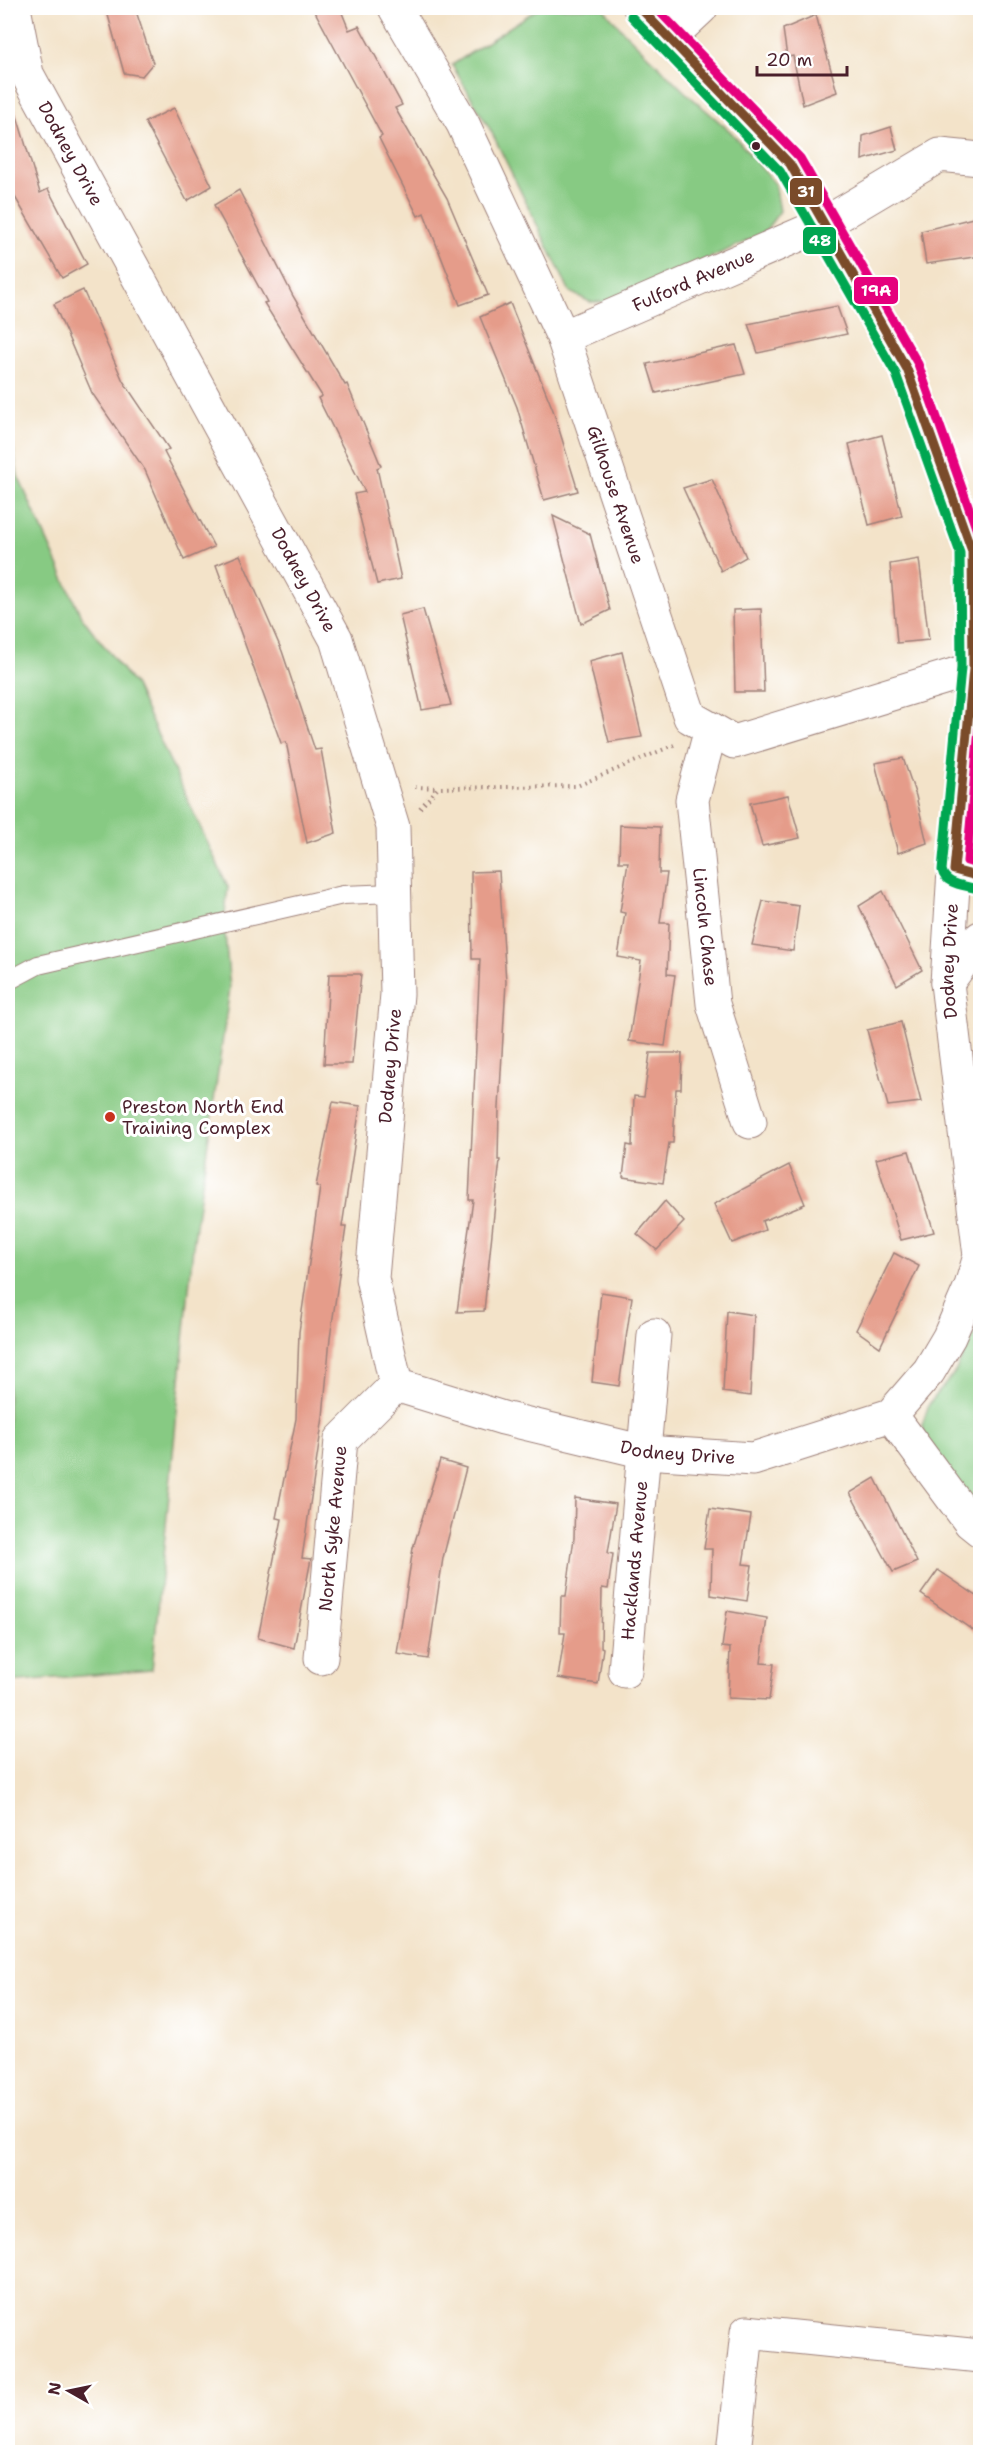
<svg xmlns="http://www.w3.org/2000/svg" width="988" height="2460" font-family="'Shantell Sans',sans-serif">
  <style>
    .green { fill: #87ca83; stroke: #687457; stroke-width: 1.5 }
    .building { fill: #e59c8a }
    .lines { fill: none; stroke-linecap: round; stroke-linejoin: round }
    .lane-casing { stroke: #9e817a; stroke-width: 20 }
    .street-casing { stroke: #9e817a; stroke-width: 35 }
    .path { stroke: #9e817a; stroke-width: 4; stroke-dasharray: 1.5 4.5; stroke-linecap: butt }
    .lane { stroke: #fff; stroke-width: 18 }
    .street { stroke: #fff; stroke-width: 33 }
    .bus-1-casing { stroke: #fff; stroke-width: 14 }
    .bus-2-casing { stroke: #fff; stroke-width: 14 }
    .bus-3-casing { stroke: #fff; stroke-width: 14 }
    .bus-1 { stroke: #7a4b2a; stroke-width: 9 }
    .bus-2 { stroke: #00a651; stroke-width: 9 }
    .bus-3 { stroke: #e5007d; stroke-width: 9 }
    .bus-dot { fill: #4a1f2b; stroke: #fff; stroke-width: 2 }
    .poi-dot { fill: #c8321e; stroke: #fff; stroke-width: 2 }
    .labels { text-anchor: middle; stroke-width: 6; stroke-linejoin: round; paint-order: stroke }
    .street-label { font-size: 18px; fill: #4a1f2b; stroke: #fff }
    .poi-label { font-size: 18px; fill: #4a1f2b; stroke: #fff; text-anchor: start }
    .line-badge { stroke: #fff; stroke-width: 2 }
    .badge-label { font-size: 16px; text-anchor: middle; font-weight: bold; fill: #fff }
  </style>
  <rect width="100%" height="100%" fill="#fff"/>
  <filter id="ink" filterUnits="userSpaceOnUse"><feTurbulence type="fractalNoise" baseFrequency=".0167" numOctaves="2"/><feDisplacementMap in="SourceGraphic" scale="12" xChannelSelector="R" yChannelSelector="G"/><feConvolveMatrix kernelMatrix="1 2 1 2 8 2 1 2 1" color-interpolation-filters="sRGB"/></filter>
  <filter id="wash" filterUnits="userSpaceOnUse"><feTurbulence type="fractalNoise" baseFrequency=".008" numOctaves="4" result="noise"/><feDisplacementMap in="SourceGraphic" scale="24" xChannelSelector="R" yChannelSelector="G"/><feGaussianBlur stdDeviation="1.35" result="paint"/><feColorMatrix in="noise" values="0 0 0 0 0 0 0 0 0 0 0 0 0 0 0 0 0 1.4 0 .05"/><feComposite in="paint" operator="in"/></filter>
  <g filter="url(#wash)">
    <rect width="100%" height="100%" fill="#f3e3c9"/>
    <g class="green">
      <polygon points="539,8 603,8 625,33 684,91 731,132 775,184 780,211 763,234 612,302 590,302 570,292 491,131 452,65"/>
      <polygon points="8,419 18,476 81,616 135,686 228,887 224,923 230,988 193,1247 152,1670 8,1682"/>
      <polygon points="980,1322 980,1516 930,1447 922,1425 929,1404 955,1372"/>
    </g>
    <g id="blocks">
      <g class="building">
        <polygon points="106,8 135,8 153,63 142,76 124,73"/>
        <polygon points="313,8 340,8 349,30 359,26 402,105 395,108 447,198 488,295 460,305 424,213 418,216 379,138 382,136"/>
        <polygon points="816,15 837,92 803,105 793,56 787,57 783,29"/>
        <polygon points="14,106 40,193 48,189 87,264 62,278 8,185 8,107"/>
        <polygon points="174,108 212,186 187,201 145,122"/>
        <polygon points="891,127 897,150 862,160 863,136"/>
        <polygon points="239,190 293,296 345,385 347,384 381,466 377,468 401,579 377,584 354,494 365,492 318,398 322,396 264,303 267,302 214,205"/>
        <polygon points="981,216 981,256 926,264 921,231"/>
        <polygon points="83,290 123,381 169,449 164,452 214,547 184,560 145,470 92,393 54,304"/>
        <polygon points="510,303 553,410 578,491 544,500 517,407 480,317"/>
        <polygon points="837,306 847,334 758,353 748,324"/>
        <polygon points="736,345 745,374 656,393 647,364"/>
        <polygon points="882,435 902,516 869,525 849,444"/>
        <polygon points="712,479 746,557 721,571 683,488"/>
        <polygon points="553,516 590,534 610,610 581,624"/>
        <polygon points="240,555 282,651 315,750 321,749 336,833 307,843 286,742 281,743 216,565"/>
        <polygon points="919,559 929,640 897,643 890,564"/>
        <polygon points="423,609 451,705 422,710 400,615"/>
        <polygon points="761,609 764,692 735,692 733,610"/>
        <polygon points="622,652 642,737 609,742 589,661"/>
        <polygon points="903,758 916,796 927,843 898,853 875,763"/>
        <polygon points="788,795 800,838 762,846 750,803"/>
        <polygon points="620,825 660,827 659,873 667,873 660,923 669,923 667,974 675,975 665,1046 629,1041 641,961 618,957 625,913 620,912 628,862 619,862"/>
        <polygon points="499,871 506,982 499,1108 498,1160 500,1160 495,1204 484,1311 457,1312 473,1200 469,1200 480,959 472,959 471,872"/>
        <polygon points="883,891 922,970 897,985 859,906"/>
        <polygon points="763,901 799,906 793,951 752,945"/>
        <polygon points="329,974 361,974 352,1064 324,1064"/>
        <polygon points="901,1022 921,1102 888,1106 867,1030"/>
        <polygon points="650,1053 682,1053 681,1089 676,1089 673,1143 669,1143 663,1183 623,1177 627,1145 632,1146 634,1096 644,1097"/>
        <polygon points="333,1102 360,1106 342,1227 346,1227 330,1338 323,1417 302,1558 311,1559 294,1648 258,1638 282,1519 276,1518 296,1419 299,1332 320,1187 316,1186"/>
        <polygon points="909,1151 934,1232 901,1240 876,1159"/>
        <polygon points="789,1165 805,1204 762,1221 765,1230 732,1243 714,1204"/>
        <polygon points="665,1201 684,1222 657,1250 637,1234"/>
        <polygon points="894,1253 919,1266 880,1347 856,1330"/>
        <polygon points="601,1292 632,1297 619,1386 592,1382"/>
        <polygon points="727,1311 754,1315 750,1396 723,1392"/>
        <polygon points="440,1460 466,1468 443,1558 428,1659 397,1654 413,1548"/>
        <polygon points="875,1478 917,1562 893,1572 850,1493"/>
        <polygon points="575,1498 616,1504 608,1553 613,1554 608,1589 602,1588 601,1647 603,1648 598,1684 558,1678 565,1633 560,1633 561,1596 566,1596 574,1538"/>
        <polygon points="710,1509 751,1515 743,1564 752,1565 747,1601 711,1595 712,1549 704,1549"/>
        <polygon points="938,1570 981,1599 981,1636 921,1594"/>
        <polygon points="727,1611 767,1618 761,1663 774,1664 769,1700 728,1698 730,1648 722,1647"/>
      </g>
    </g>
  </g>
  <g filter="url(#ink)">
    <use href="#blocks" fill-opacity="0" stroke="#9e817a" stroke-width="1.5"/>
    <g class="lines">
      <g class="lane-casing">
        <polyline id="lane" points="8,981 38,965 343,895 394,893"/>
      </g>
      <g class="street-casing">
        <g id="street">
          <path id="s1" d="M14,8L27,74L336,639L393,827L397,994L372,1278L396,1385L503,1418L645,1452L753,1459L891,1415L929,1371L949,1337L971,1286L980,1256L947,983L954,870L973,669L972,551L907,369L790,164L640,8"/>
          <path id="s2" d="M395,8L463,124L563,337L690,717L734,742L973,669"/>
          <polyline points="669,38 701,8"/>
          <path id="s3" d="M563,337L824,224L940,155L980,159"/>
          <path id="s4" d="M711,729L692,800L713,1004L750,1122"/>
          <polyline points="954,870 980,877"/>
          <polyline points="947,983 980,938"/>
          <polyline points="891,1415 970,1522 980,1530"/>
          <path id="s5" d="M321,1658L341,1440L396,1385"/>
          <path id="s6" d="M625,1671L654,1335"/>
          <polyline points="734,2452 747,2332 980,2356"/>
        </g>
      </g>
      <g class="path">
        <polyline points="415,787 437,788"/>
        <polyline points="420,808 438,788 577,786 674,745"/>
      </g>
      <use href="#lane" class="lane"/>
      <use href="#street" class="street"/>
      <g class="bus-1-casing">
        <polyline id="bus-1" points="640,8 790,164 907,369 972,551 973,669 954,870 980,877"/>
      </g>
      <g class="bus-2-casing">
        <path id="bus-2" d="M631,16L780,171L896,374L960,553L961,668L942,870C945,885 964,885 977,889"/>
      </g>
      <g class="bus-3-casing">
        <g id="bus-3">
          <polyline points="656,8 800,158 918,364 980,539"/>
          <polyline points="980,717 967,861 980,865"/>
        </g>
      </g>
      <use href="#bus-1" class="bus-1"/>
      <use href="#bus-2" class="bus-2"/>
      <use href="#bus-3" class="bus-3"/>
    </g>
  </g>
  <circle class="bus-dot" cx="756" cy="146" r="5"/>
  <circle class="poi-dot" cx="110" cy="1117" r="6"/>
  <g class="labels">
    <g class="street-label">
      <text dy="6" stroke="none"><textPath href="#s1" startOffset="158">Dodney Drive</textPath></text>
      <text dy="6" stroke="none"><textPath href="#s3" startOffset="142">Fulford Avenue</textPath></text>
      <text dy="6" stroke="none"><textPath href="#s2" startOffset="536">Gilhouse Avenue</textPath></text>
      <text dy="6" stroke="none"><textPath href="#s1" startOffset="644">Dodney Drive</textPath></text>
      <text dy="6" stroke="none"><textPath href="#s4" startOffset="201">Lincoln Chase</textPath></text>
      <text dy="6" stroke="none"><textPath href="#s1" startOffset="2462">Dodney Drive</textPath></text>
      <text transform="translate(390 1066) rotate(-85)" y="6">Dodney Drive</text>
      <text dy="6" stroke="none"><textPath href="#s1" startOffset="1760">Dodney Drive</textPath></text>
      <text dy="6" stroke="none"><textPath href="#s5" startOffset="130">North Syke Avenue</textPath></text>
      <text dy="6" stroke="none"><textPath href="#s6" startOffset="111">Hacklands Avenue</textPath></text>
    </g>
    <g class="poi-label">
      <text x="122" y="1113">Preston North End<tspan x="122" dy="21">Training Complex</tspan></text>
    </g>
  </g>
  <g class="line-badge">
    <rect x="789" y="177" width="34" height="29" rx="6" fill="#7a4b2a"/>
    <rect x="802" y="226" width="35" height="29" rx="6" fill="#00a651"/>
    <rect x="853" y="276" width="46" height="29" rx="6" fill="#e5007d"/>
  </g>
  <g class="badge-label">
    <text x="806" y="197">31</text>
    <text x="820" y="246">48</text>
    <text x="876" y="296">19A</text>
  </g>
  <rect width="988" height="2460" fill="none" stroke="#fff" stroke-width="30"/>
  <g transform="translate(69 2391) rotate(279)" stroke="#ffffff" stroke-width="4.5" paint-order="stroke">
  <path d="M0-4.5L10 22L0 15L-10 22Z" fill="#4a1f2b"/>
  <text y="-9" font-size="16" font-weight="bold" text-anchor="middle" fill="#4a1f2b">N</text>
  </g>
  <path d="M757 66v9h90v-9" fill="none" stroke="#4a1f2b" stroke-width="3"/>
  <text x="766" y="66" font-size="18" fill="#4a1f2b" stroke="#ffffff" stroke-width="4.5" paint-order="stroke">20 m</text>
</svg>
